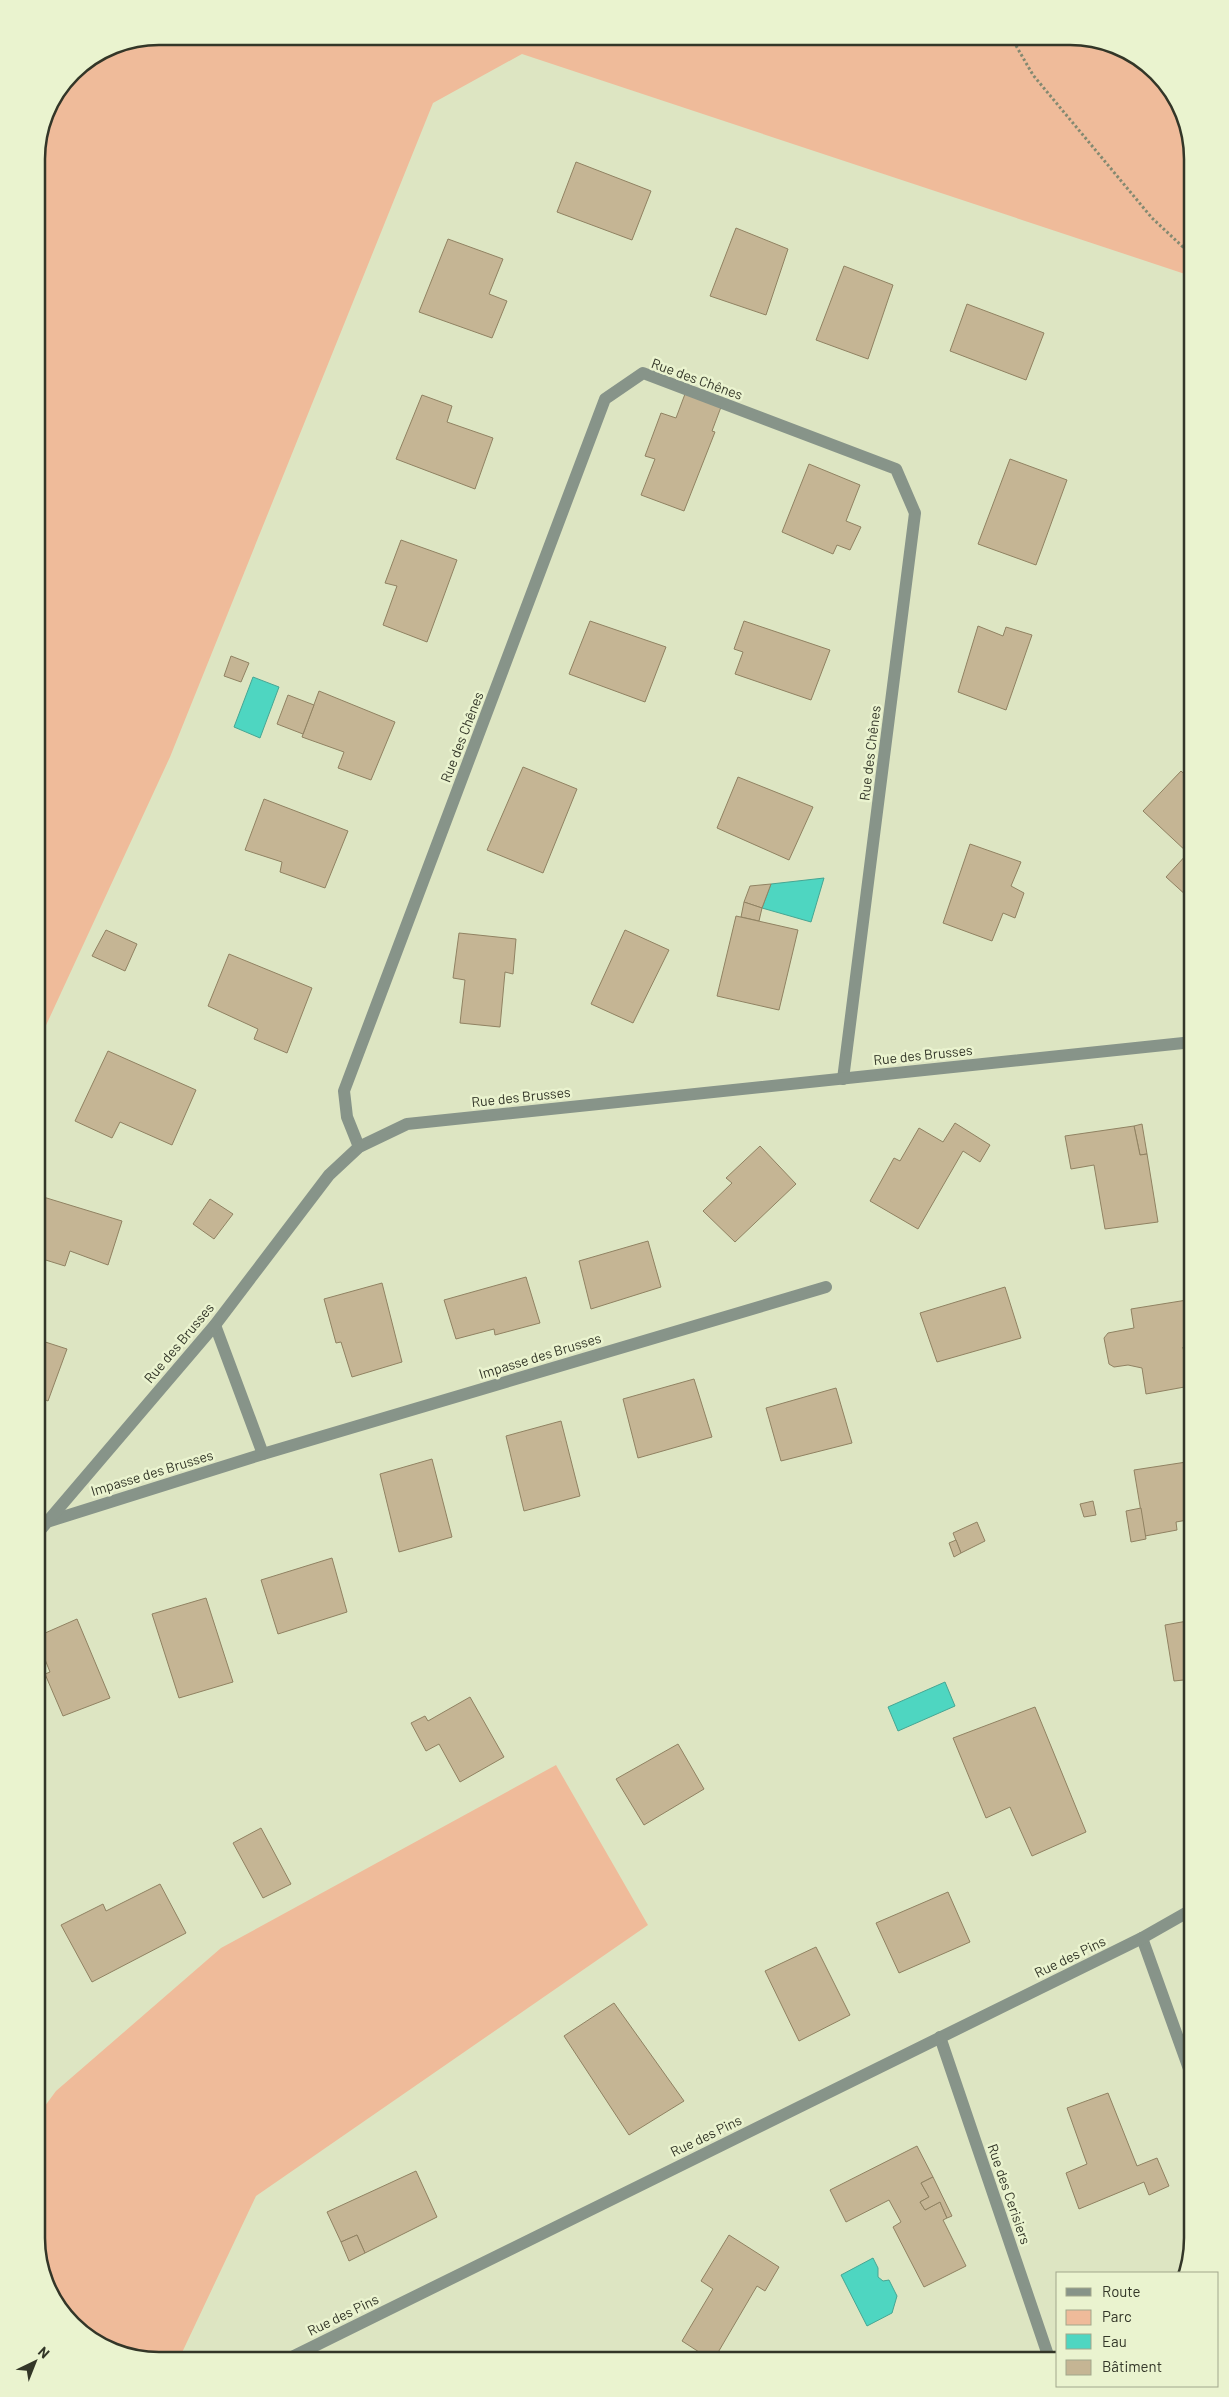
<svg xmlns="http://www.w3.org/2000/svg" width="1229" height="2397" font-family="Barlow,sans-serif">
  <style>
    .green { fill: #efbb9a }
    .water { fill: #4ed6c1; stroke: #46a693 }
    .building { fill: #c5b594; stroke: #908262 }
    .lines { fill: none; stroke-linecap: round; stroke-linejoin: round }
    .path { stroke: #838971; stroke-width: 3; stroke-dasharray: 2.5 2.5; stroke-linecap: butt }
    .minor { stroke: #879489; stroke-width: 12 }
    .labels { text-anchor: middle; stroke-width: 5; stroke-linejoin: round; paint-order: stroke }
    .street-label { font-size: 14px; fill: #333628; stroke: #eaf3cf }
    .rim { fill: none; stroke: #333628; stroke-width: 2.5 }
  </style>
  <rect width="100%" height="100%" fill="#dde5c2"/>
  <g class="green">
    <polygon points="159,36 1078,37 1145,61 1184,112 1193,159 1193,264 1188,275 522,54 433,103 170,757 36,1047 36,151 46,112 72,72 112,45"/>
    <polygon points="556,1765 648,1925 256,2196 178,2361 151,2361 91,2340 45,2285 36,2238 36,2118 56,2091 221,1948"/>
  </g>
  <g class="water">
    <polygon points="253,677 279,687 260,738 234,727"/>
    <polygon points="824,878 811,922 762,908 771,884"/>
    <polygon points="945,1682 955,1706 898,1731 888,1707"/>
    <polygon points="873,2258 878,2268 878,2277 883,2281 889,2280 897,2296 892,2313 867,2326 841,2275"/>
  </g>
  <g class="building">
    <polygon points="576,162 651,191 632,240 557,212"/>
    <polygon points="736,228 788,249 766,315 710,296"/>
    <polygon points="448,239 503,259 489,294 507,301 492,338 419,312"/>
    <polygon points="844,266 893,285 868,359 816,340"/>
    <polygon points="967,304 1044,333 1026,380 950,351"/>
    <polygon points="685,394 721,407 712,431 715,432 684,511 641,495 655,459 645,456 661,413 676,418"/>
    <polygon points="422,395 452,406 447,422 493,438 475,489 396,459"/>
    <polygon points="1010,459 1067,480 1036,565 978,544"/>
    <polygon points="809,464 860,485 846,521 861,527 850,550 837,545 833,554 782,532"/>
    <polygon points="401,540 457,560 427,642 383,625 397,586 385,583"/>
    <polygon points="590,621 666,647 645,702 569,674"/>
    <polygon points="744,621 830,650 811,700 735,674 743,652 734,649"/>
    <polygon points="978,626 1003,636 1006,627 1032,635 1006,710 958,692"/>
    <polygon points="231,656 249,663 241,682 224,676"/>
    <polygon points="319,691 395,722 371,780 338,768 344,752 302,737"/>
    <polygon points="288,695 314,705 303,734 277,724"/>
    <polygon points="523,767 577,789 543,873 487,850"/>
    <polygon points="1181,771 1193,782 1193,892 1188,897 1166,877 1188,853 1143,811"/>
    <polygon points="738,777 813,807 789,860 717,828"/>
    <polygon points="264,799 348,831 325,888 280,872 282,862 245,850"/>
    <polygon points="970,844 1021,862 1011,886 1024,893 1015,918 1003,913 992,941 943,923"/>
    <polygon points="771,884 762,908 744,902 750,886"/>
    <polygon points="744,902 762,908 759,921 741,917"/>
    <polygon points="736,916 798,930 779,1010 717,996"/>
    <polygon points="106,930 137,944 125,971 92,956"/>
    <polygon points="625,930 669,950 633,1023 591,1004"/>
    <polygon points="459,933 516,939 513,974 505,972 500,1027 460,1023 465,980 453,978"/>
    <polygon points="229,954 312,988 287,1053 254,1039 258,1029 208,1006"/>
    <polygon points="108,1051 196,1090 172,1145 120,1122 112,1138 75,1121"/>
    <polygon points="955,1123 990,1145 980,1162 963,1151 918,1229 870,1201 894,1158 900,1161 919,1128 943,1142"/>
    <polygon points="1142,1124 1147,1154 1140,1155 1134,1126"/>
    <polygon points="1134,1126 1140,1155 1147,1154 1158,1222 1105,1229 1094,1165 1071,1169 1065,1136"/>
    <polygon points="760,1146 796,1184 735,1242 703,1211 732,1183 726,1178"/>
    <polygon points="40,1196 122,1221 108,1265 70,1251 65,1266 36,1257 36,1207"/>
    <polygon points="210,1199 233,1214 214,1239 193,1224"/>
    <polygon points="648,1241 661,1287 591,1309 579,1261"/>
    <polygon points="526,1277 540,1323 495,1335 494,1329 456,1339 444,1300"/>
    <polygon points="382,1283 402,1362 352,1377 341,1342 336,1343 324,1299"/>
    <polygon points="1005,1287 1021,1338 937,1362 920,1313"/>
    <polygon points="1187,1300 1193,1345 1183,1347 1190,1386 1146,1394 1142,1368 1128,1365 1114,1367 1109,1364 1104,1338 1108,1333 1134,1328 1131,1309"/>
    <polygon points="36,1339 67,1349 48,1401 36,1396"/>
    <polygon points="1193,1345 1193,1386 1190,1386 1183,1347"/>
    <polygon points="694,1379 712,1437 638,1458 623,1399"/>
    <polygon points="836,1388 852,1443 781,1461 766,1408"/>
    <polygon points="561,1421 580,1496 524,1511 506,1436"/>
    <polygon points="432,1459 452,1537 399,1552 380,1474"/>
    <polygon points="1193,1461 1193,1519 1176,1522 1177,1530 1145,1536 1134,1470"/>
    <polygon points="1093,1501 1096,1515 1084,1517 1080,1504"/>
    <polygon points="1141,1508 1146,1539 1131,1542 1126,1511"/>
    <polygon points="977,1522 985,1541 961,1553 953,1533"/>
    <polygon points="956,1540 961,1553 954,1557 949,1543"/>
    <polygon points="332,1558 347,1612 278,1634 261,1580"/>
    <polygon points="206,1598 233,1682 179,1698 152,1614"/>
    <polygon points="77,1619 110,1698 63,1716 45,1674 50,1672 36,1637"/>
    <polygon points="1193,1620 1193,1679 1174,1681 1165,1625"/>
    <polygon points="470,1697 504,1757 460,1782 439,1744 426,1751 411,1723 425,1716 428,1721"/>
    <polygon points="1035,1707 1086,1832 1032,1856 1010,1807 986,1818 953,1738"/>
    <polygon points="678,1744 704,1789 644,1825 616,1779"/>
    <polygon points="261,1828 291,1884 263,1898 233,1843"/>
    <polygon points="160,1884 186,1933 92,1982 61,1925 103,1904 106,1911"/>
    <polygon points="948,1892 970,1942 899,1973 876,1923"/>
    <polygon points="816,1947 850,2015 799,2041 765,1971"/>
    <polygon points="614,2003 684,2101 629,2135 564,2036"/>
    <polygon points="1108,2093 1137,2166 1157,2158 1169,2186 1149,2195 1144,2182 1079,2209 1066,2173 1087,2164 1067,2108"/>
    <polygon points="917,2146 933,2177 921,2183 929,2197 920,2202 925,2210 940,2202 947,2218 943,2220 966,2266 924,2287 893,2227 901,2222 889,2200 846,2222 830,2190"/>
    <polygon points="416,2171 437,2217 365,2253 357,2235 341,2242 327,2212"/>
    <polygon points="933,2177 952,2216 947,2218 940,2202 925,2210 920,2202 929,2197 921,2183"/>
    <polygon points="357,2235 365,2253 349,2261 341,2242"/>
    <polygon points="729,2235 779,2267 765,2291 757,2286 713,2361 682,2341 713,2289 701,2281"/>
  </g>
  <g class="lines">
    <polyline class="path" points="1011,37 1033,75 1152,218 1183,247 1193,229"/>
    <g class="minor">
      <polyline points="359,1147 347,1117 344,1091 605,399 643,373 896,469 915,513 843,1079"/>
      <polyline points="215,1325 263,1454"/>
      <polyline points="50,1521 263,1454 826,1287"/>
      <polyline points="36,1535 215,1325 329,1175 359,1147 407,1124 1193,1042"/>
      <polyline points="1142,1938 1193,2080"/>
      <polyline points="940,2037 1050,2361"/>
      <polyline points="284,2361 1142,1938 1193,1909"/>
    </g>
  </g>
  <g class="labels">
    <g class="street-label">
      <text transform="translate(697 379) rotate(20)" y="5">Rue des Chênes</text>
      <text transform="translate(462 737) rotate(-69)" y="5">Rue des Chênes</text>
      <text transform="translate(870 753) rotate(-83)" y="5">Rue des Chênes</text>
      <text transform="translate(923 1055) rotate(-6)" y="5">Rue des Brusses</text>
      <text transform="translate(521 1097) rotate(-6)" y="5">Rue des Brusses</text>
      <text transform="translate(179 1343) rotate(-50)" y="5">Rue des Brusses</text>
      <text transform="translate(540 1356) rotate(-17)" y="5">Impasse des Brusses</text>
      <text transform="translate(152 1473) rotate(-17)" y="5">Impasse des Brusses</text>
      <text transform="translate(1070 1957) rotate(-26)" y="5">Rue des Pins</text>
      <text transform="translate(706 2136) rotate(-26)" y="5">Rue des Pins</text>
      <text transform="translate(1009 2194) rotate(71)" y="5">Rue des Cerisiers</text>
      <text transform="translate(343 2315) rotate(-26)" y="5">Rue des Pins</text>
    </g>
  </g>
  <path d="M0 0H1229V2397H0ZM159 45H1070A114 114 0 0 1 1184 159V2238A114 114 0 0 1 1070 2352H159A114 114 0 0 1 45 2238V159A114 114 0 0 1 159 45Z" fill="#eaf3cf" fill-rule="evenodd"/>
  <path class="rim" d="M159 45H1070A114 114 0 0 1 1184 159V2238A114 114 0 0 1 1070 2352H159A114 114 0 0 1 45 2238V159A114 114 0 0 1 159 45Z"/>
  <rect x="1056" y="2272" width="162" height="115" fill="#eaf3cf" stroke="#a1a78c"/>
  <rect x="1066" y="2288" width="25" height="8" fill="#879489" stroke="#a1a78c"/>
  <text x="1102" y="2297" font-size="15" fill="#333628">Route</text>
  <rect x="1066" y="2310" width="25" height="15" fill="#efbb9a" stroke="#a1a78c"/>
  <text x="1102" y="2322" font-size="15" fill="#333628">Parc</text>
  <rect x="1066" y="2334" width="25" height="15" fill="#4ed6c1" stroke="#a1a78c"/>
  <text x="1102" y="2347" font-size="15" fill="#333628">Eau</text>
  <rect x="1066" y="2360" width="25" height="15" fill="#c5b594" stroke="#a1a78c"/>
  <text x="1102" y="2372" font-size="15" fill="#333628">Bâtiment</text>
  <g transform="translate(35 2362) rotate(43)" stroke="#eaf3cf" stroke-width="4" paint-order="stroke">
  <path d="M0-4L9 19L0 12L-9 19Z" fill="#333628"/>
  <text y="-8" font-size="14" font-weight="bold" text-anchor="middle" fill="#333628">N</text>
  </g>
</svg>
